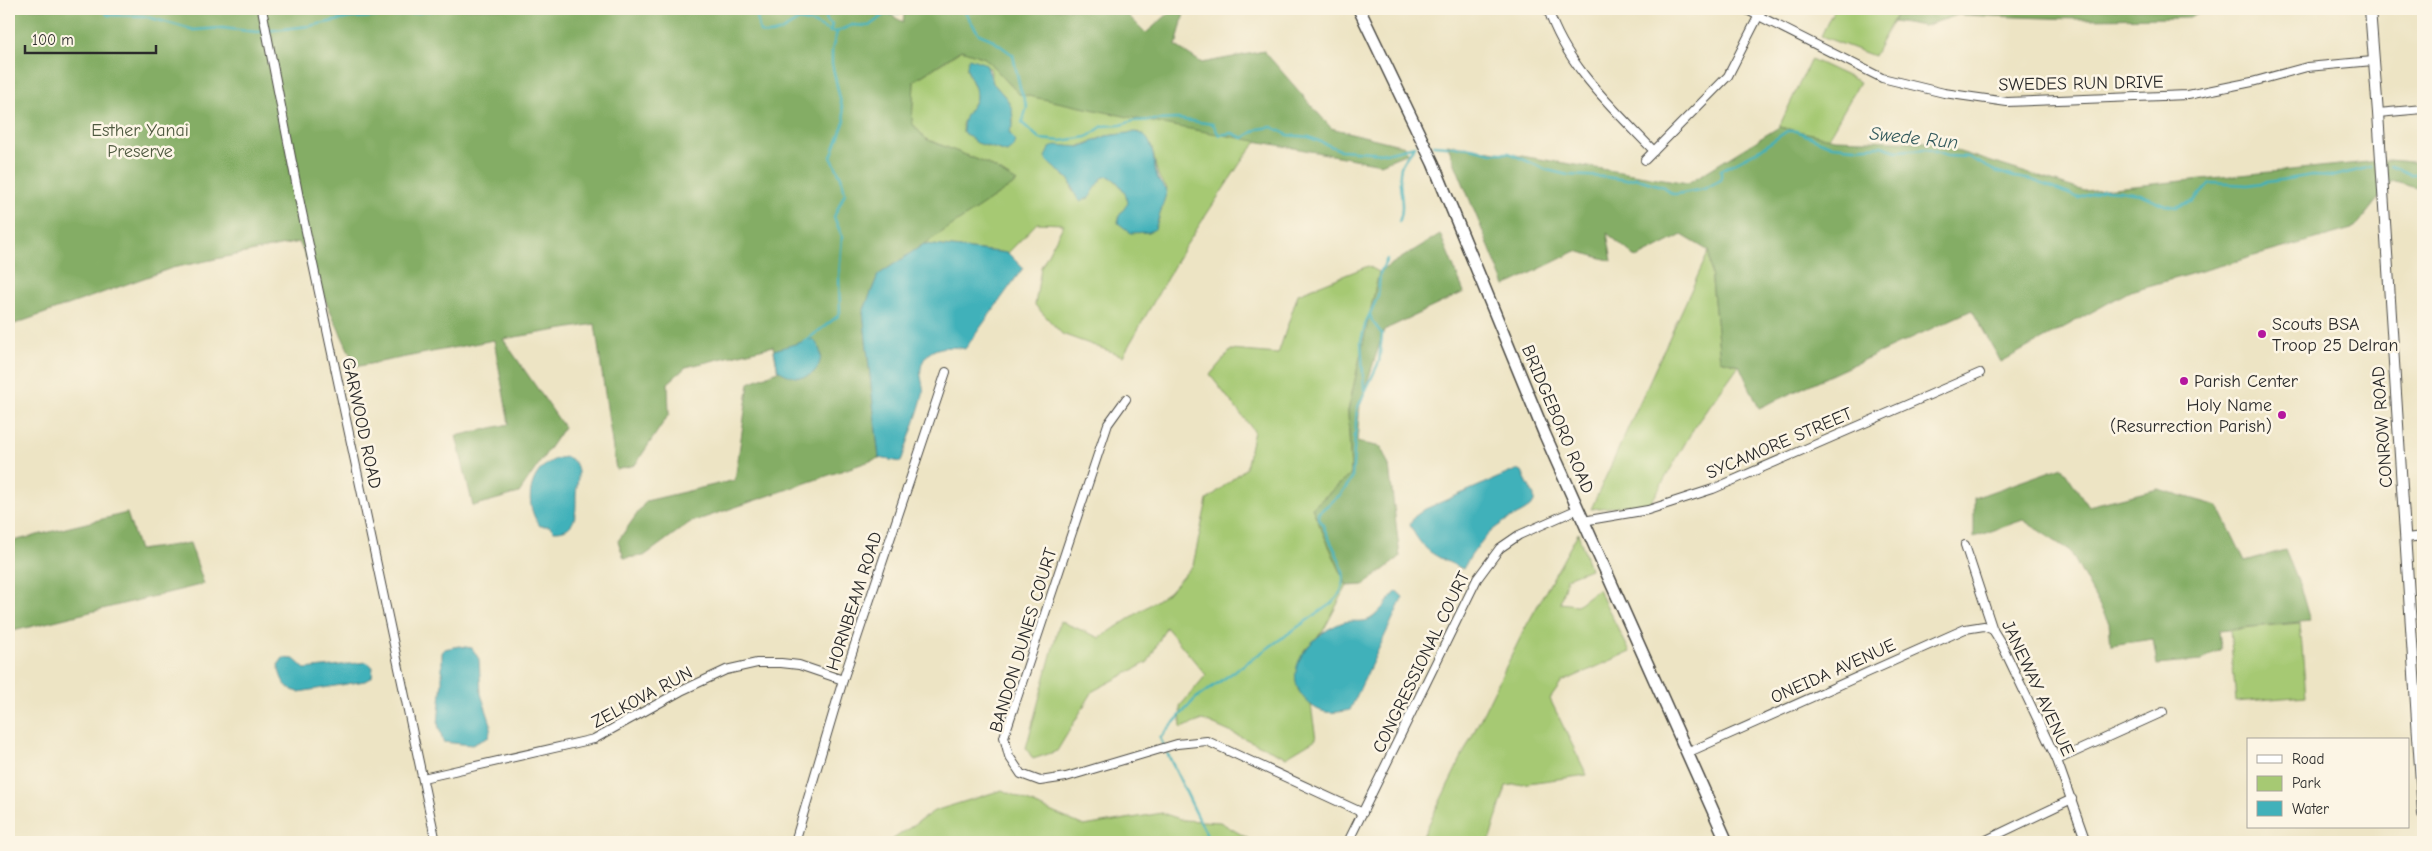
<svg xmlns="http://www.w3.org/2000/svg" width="2432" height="851" font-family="'Comic Neue',sans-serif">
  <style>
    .green { fill: #a6c973; stroke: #687a4f; fill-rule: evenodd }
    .forest { fill: #84ad65; stroke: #586c48 }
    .water { fill: #41b1ba; stroke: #366e72 }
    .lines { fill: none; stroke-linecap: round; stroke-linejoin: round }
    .stream { stroke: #41b1ba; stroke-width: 2.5 }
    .minor-casing { stroke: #484742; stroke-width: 10 }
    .tertiary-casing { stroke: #484742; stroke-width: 12 }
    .secondary-casing { stroke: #484742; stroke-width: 14 }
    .minor { stroke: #fff; stroke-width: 8 }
    .tertiary { stroke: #fff; stroke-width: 10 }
    .secondary { stroke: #fff; stroke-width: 11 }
    .poi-dot { fill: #b5179e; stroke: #fcf5e5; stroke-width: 2 }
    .labels { text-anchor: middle; stroke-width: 5; stroke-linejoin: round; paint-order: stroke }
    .street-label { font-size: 18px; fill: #2b2b2b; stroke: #fcf5e5 }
    .park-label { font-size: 18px; fill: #505a41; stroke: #fcf5e5 }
    .poi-label { font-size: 18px; fill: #2b2b2b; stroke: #fcf5e5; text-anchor: start }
    .water-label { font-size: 19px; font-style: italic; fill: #335a5d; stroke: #fcf5e5 }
  </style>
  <rect width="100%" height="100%" fill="#fcf5e5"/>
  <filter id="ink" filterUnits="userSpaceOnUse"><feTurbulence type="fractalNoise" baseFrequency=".02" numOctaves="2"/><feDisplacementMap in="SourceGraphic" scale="10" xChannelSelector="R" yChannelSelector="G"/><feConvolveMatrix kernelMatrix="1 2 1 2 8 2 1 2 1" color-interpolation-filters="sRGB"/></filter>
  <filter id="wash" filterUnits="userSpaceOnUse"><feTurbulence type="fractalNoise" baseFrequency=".0096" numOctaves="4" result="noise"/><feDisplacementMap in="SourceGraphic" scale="20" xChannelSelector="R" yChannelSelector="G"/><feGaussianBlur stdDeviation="1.12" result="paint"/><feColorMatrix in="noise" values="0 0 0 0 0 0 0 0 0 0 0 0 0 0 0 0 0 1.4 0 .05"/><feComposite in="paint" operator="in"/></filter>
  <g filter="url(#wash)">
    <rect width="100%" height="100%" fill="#ede4c4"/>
    <g class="green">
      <polygon points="1834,9 1899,9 1874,56 1821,36"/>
      <path d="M962,50L985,58L1019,94L1258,141L1245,156L1183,250L1123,356L1062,334L1035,305L1041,267L1064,224L1037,223L1008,253L924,244L1017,182L988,164L926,139L912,123L914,81ZM966,67L990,68L993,83L1007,99L1013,116V125L1009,132L1015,142L1007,152L983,145L963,132L962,124L976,99V91ZM1138,132C1162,147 1148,170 1167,188L1158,222L1149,232H1134L1118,221L1129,203C1126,193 1118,180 1108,176L1102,178L1090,193L1073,192L1070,181L1046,159L1106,136Z"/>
      <polygon points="1811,59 1860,82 1828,138 1779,127"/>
      <polygon points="1709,251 1720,360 1739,365 1695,426 1651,503 1591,509"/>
      <polygon points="1368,266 1379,272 1348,411 1351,474 1312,508 1347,586 1323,631 1304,650 1298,690 1311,705 1316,739 1286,757 1203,720 1181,728 1180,706 1206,675 1166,627 1148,662 1093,691 1057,751 1033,759 1026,748 1060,621 1100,638 1169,592 1193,565 1207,500 1246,468 1254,431 1210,375 1231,350 1278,354 1298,294"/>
      <polygon points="1578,533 1590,569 1567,578 1560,603 1577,605 1598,589 1630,652 1562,682 1550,699 1587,775 1506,786 1489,842 1420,842 1524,630"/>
      <polygon points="2300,623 2306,696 2236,702 2230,629"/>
      <polygon points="1002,790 1084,826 1162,813 1183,820 1220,822 1254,842 889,842 934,811"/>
    </g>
    <g class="forest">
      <polygon points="9,9 880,9 903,22 905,9 1122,9 1146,33 1174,9 1185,9 1176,46 1202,63 1264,51 1331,128 1404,146 1407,153 1381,164 1157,123 1019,94 985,58 961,50 914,81 912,123 926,139 988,164 1017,182 878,275 863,312 879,458 689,523 644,556 624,558 618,541 646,501 735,480 749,383 778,371 773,346 686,367 668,383 669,414 635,465 616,470 595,324 503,339 564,427 519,493 473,506 456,436 509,424 494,340 354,367 350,354 299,242 172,268 9,326"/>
      <polygon points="1899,9 2207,9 2187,18 2076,19 1958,15 1924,26 1893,21"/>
      <polygon points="1779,127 1835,139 1928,142 2084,191 2388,160 2423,163 2423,190 2392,181 2355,228 2130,291 2001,362 1972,310 1759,408 1739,365 1720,360 1709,251 1682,235 1637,258 1607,233 1612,261 1576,251 1505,286 1447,144 1688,183"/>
      <polygon points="1440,234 1464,292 1384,330 1360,405 1357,442 1381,447 1389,466 1400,557 1364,585 1347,586 1312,508 1351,474 1348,411 1379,272"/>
      <polygon points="2062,467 2088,506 2158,489 2218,506 2245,561 2285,550 2300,586 2310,621 2219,630 2221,649 2201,661 2157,665 2153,639 2111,645 2109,623 2070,551 2023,520 1974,537 1974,498"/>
      <polygon points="127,513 139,550 190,543 204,584 9,632 9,542"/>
    </g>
    <g class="water">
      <path d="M969,58L986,64L993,83L1007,99L1012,109L1013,125L1009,132L1015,141L1013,147L1007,152L977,143L963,132C962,110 976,108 976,96C977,82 962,73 969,58Z"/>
      <path d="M1135,132C1158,136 1151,164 1158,179C1160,184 1165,186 1167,191L1155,229L1149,232L1131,233L1118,223L1119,216L1128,203C1126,192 1118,180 1108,176L1102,178L1089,198L1080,201C1073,195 1074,187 1069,180C1062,171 1051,169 1045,157L1049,149L1055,145L1080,147L1106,136Z"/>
      <path d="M924,244L1008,253L1023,268L965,349C948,345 925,346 921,368C919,377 925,386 923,395C917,418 908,440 901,462L879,458L863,312L878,275Z"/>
      <path d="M812,339C832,353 816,394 778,370L774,350Z"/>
      <path d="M565,457C585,461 576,483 576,497C576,513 577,532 554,531L549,526H540C520,500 532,461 565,457Z"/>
      <path d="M1516,470L1522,472L1534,496V503C1525,513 1512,516 1501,524C1485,534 1472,553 1463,569C1436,556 1423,553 1410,525L1414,517L1425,509Z"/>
      <path d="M1397,591L1403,597L1350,710C1335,713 1323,715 1311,705C1274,675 1311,633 1344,622C1352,620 1363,623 1370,619C1380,613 1389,599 1397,591Z"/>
      <polygon points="459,646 472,648 479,659 481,694 491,724 489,737 472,745 443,742 438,724 442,681 442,653 444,649"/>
      <path d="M283,658L294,659L305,669L367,662L373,667L372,677L365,681L299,692C284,689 281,679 278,665Z"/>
    </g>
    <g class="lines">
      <g class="stream">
        <polyline points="101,9 108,15 144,16 194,30 222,28 257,32 309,26 350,18 396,16 441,9"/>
        <polyline points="392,9 396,16"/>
        <path d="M760,9L757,18L760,32C774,39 788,26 799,20L813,23L829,31L836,32L852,25L869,26L885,14L901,13L906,9"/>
        <polyline points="824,9 827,21 832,25 830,32"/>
        <polyline points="963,9 979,34 991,39 1013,55 1020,88 1027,107 1022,123 1040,139 1061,141 1087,137 1103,126 1121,125 1133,121 1177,119 1213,124 1219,135 1232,133 1243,138 1258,129 1272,127 1288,135 1309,137 1340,150 1386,153 1415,146"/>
        <polyline points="1434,145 1471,148 1492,153 1509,153 1547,170 1568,175 1606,177 1626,180 1635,178 1664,187 1672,194 1677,194 1704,189 1721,180 1721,170 1758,151 1787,131 1796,131 1832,146 1854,148 1881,146 1897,151 1927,149 1947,156 1968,157 1995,171 2014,177 2032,180 2079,198 2103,190 2119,191 2140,194 2165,205 2176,207 2193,201 2210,183 2248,185 2313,175 2334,176 2371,167"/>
        <polyline points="2390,166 2410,174 2423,174"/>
        <path d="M1399,222C1407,204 1396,185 1401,167C1403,159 1410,153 1415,146"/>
        <polyline points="803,343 838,316 840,312 839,277 842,236 834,217 845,193 841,177 831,157 845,120 832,64 832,50 837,32"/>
        <polyline points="1364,390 1361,341 1366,322 1378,296 1380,273 1387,259"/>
        <path d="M1210,842L1160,738L1195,699L1332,603C1358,580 1334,552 1324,528C1322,522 1318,519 1318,513L1340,495L1352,479L1357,409L1379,362L1382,334L1372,321L1370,314"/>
      </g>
    </g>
  </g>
  <g filter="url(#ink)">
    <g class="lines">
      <g class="minor-casing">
        <g id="minor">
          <polyline points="262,9 300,203 436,842"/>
          <path d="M1548,9C1566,66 1614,109 1654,151"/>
          <polyline points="1745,9 1882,78 1944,93 2007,102 2188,95 2252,82 2307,67 2373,61"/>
          <polyline points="2378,113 2423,109"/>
          <polyline points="1645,160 1728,76 1762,9"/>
          <polyline points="1126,399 1108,424 1004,737 1009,756 1021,774 1040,781 1066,777 1177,744 1207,741 1363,813"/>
          <polyline points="1583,521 1648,510 1713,489 1980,373"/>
          <polyline points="2406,538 2423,536"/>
          <polyline points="1965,545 1993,630 2001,643 2057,760 2086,842"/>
          <polyline points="1687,753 1965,629 1984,626 1993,630"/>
          <polyline points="2057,760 2163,712"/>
          <polyline points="423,778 594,739 681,691 726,670 757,663 781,663 799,665 843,680"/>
          <polyline points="795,842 843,680 946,372"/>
          <polyline points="1348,842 1477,579 1500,548 1519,535 1578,509"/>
          <polyline points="1982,842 2072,799"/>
        </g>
      </g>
      <g class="tertiary-casing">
        <polyline id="tertiary" points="2370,9 2378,113 2423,814"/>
      </g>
      <g class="secondary-casing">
        <polyline id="secondary" points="1359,9 1433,163 1545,435 1727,842"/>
      </g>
      <use href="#minor" class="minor"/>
      <use href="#tertiary" class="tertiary"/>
      <use href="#secondary" class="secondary"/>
    </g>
  </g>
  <g class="poi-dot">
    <circle cx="2262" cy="334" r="5"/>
    <circle cx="2184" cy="381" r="5"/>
    <circle cx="2282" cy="415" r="5"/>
  </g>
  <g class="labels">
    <g class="street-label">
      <text transform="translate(2081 83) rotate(-1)" y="6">SWEDES RUN DRIVE</text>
      <text transform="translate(1558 419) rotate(67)" y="6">BRIDGEBORO ROAD</text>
      <text transform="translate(362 423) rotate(78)" y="6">GARWOOD ROAD</text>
      <text transform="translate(2382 427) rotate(-94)" y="6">CONROW ROAD</text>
      <text transform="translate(1779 443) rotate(-23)" y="6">SYCAMORE STREET</text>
      <text transform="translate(854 601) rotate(-72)" y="6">HORNBEAM ROAD</text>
      <text transform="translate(1023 640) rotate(-73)" y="6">BANDON DUNES COURT</text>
      <text transform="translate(1421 662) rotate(-64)" y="6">CONGRESSIONAL COURT</text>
      <text transform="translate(1833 671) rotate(-24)" y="6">ONEIDA AVENUE</text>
      <text transform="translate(2038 688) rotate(65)" y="6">JANEWAY AVENUE</text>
      <text transform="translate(642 697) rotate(-28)" y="6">ZELKOVA RUN</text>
    </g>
    <g class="park-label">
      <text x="140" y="136">Esther Yanai<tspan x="140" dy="21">Preserve</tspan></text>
    </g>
    <g class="poi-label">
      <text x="2272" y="330">Scouts BSA<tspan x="2272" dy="21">Troop 25 Delran</tspan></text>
      <text x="2194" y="387">Parish Center</text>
      <text x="2272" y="411" text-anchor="end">Holy Name<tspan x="2272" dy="21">(Resurrection Parish)</tspan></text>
    </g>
    <g class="water-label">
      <text transform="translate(1914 137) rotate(6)" y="7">Swede Run</text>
    </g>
  </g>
  <rect width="2432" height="851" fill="none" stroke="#fcf5e5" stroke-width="30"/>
  <rect x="2247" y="738" width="162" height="90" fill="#fcf5e5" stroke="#a8a49b"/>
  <rect x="2257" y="755" width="25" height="8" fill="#ffffff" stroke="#a8a49b"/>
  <text x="2292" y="764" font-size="15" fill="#2b2b2b">Road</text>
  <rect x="2257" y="776" width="25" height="15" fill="#a6c973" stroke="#a8a49b"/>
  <text x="2292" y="788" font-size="15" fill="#2b2b2b">Park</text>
  <rect x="2257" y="801" width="25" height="15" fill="#41b1ba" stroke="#a8a49b"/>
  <text x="2292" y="814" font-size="15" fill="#2b2b2b">Water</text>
  <path d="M25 45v8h131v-8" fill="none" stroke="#2b2b2b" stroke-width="2.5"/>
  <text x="32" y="45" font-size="15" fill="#2b2b2b" stroke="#fcf5e5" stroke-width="4" paint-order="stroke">100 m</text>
</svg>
